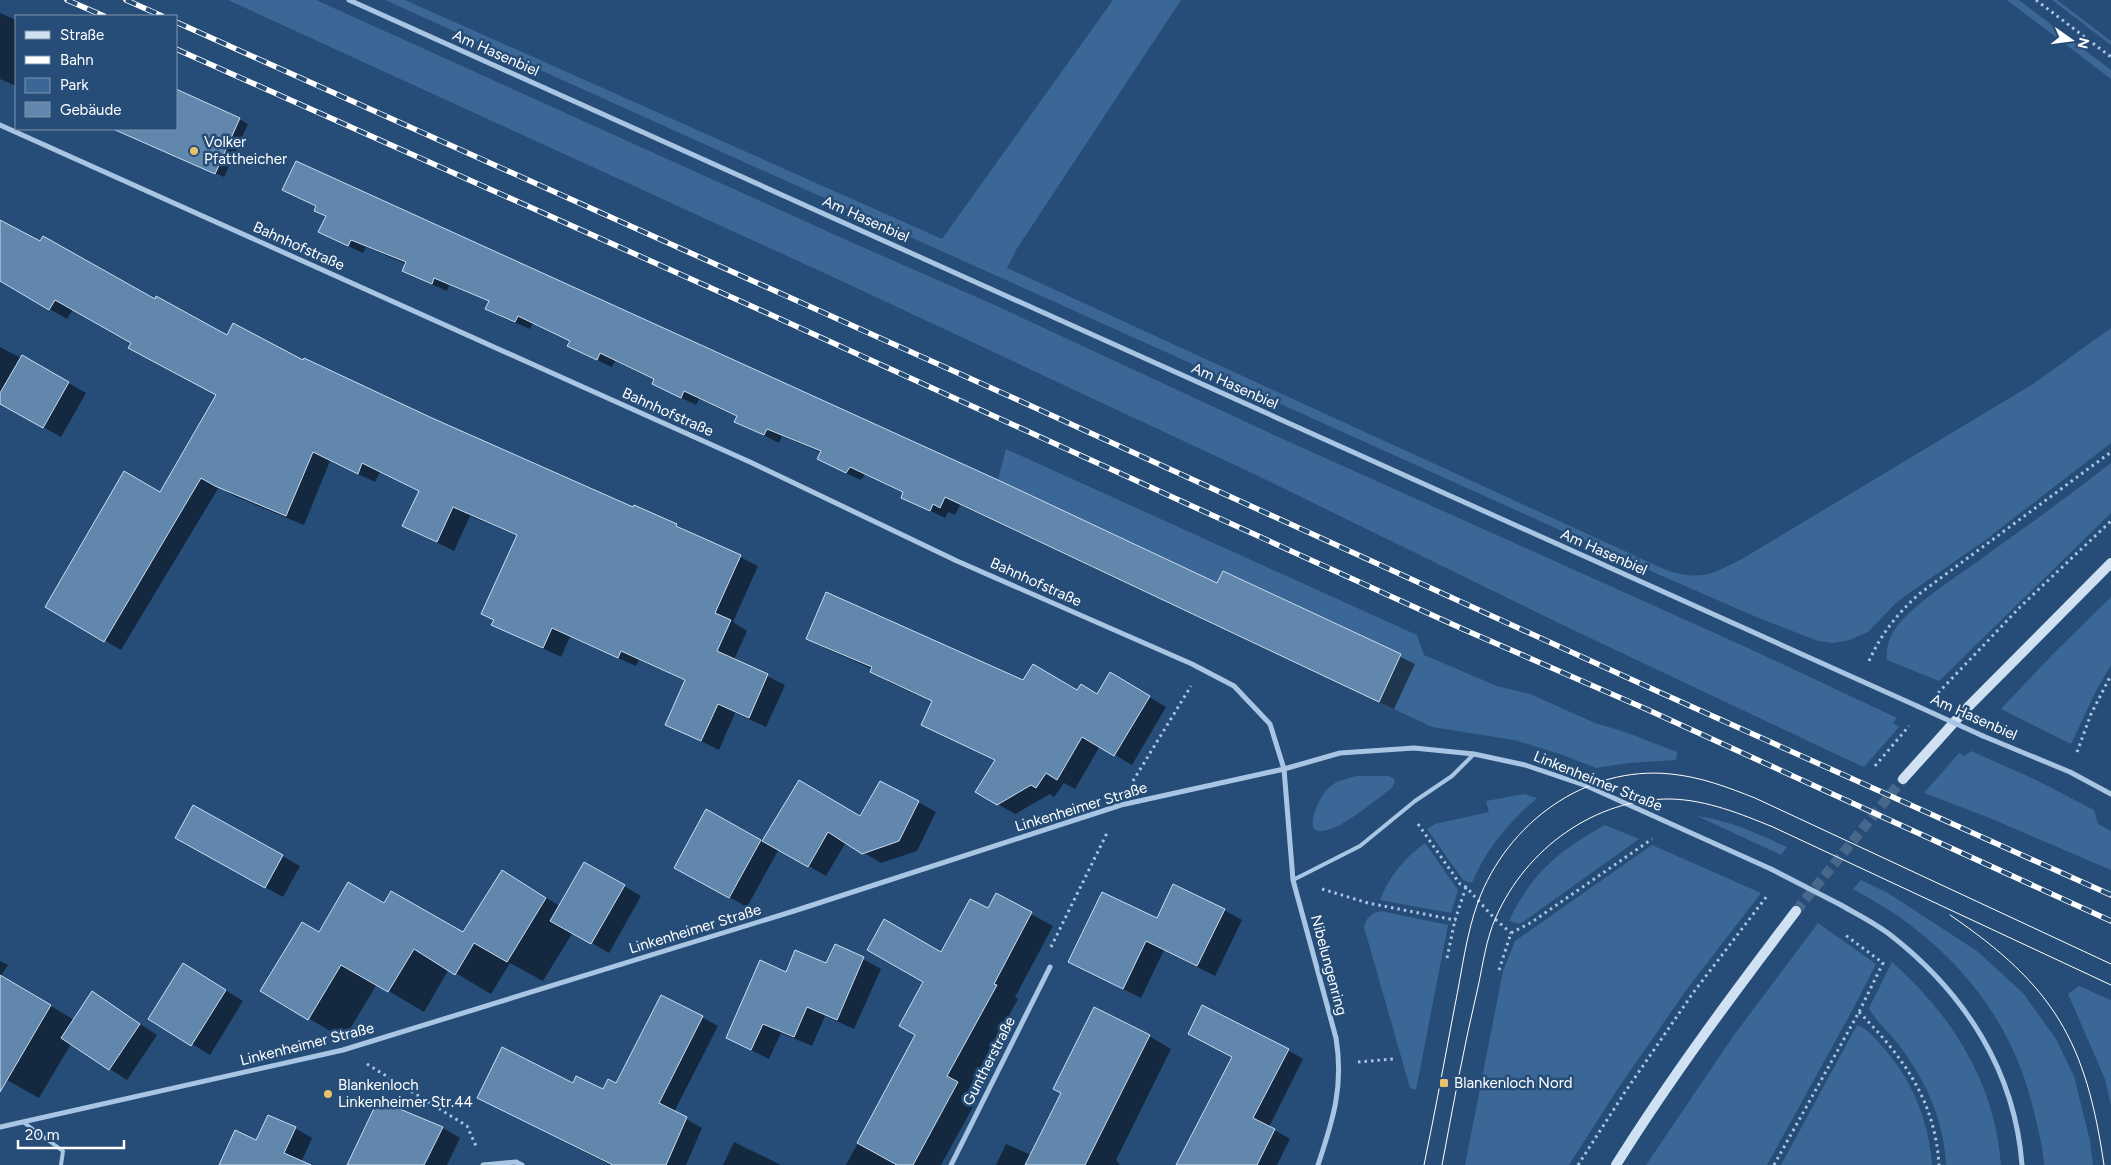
<svg xmlns="http://www.w3.org/2000/svg" width="2111" height="1165" font-family="Figtree,sans-serif">
  <style>
    .green { fill: #3a6795 }
    .shadow { fill: #0007 }
    .building { fill: #6287ac; stroke: #cadef2 }
    .lines { fill: none; stroke-linecap: round; stroke-linejoin: round }
    .secondary-tunnel { stroke: #47688b; stroke-width: 10; stroke-dasharray: 10 5; stroke-linecap: butt }
    .path { stroke: #a8c5e3; stroke-width: 3; stroke-dasharray: 2.5 4; stroke-linecap: butt }
    .lane { stroke: #a8c5e3; stroke-width: 4 }
    .street { stroke: #a8c5e3; stroke-width: 5 }
    .secondary { stroke: #d0e1f3; stroke-width: 10 }
    .tram { stroke: #fff; stroke-width: 1 }
    .rail-casing { stroke: #fff; stroke-width: 5.5 }
    .rail { stroke: #264d77; stroke-width: 4; stroke-dasharray: 11; stroke-linecap: butt }
    .street-bridge { stroke: #a8c5e3; stroke-width: 5 }
    .poi-dot { fill: #ebc16d; stroke: #264d77; stroke-width: 2 }
    .labels { text-anchor: middle; stroke-width: 5; stroke-linejoin: round; paint-order: stroke }
    .street-label { font-size: 15px; fill: #fff; stroke: #264d77 }
    .poi-label { font-size: 15px; fill: #fff; stroke: #264d77; text-anchor: start }
  </style>
  <rect width="100%" height="100%" fill="#264d77"/>
  <g class="green">
    <polygon points="228,0 316,0 853,243 999,307 1274,435 1748,648 1897,718 1893,723 1899,727 1864,767 1844,758 1569,628 1252,473 835,278"/>
    <path d="M385,0H405L942,239L1113,0H1181L1016,250L1007,268L1666,570C1701,581 1710,575 1742,559L2033,384L2111,328V443L1984,541L1898,601L1868,632L1850,640L1833,643L1818,641L1761,619L1662,576Z"/>
    <polygon points="2007,0 2019,0 2111,70 2111,79"/>
    <polygon points="2052,0 2057,0 2111,41 2111,45"/>
    <polygon points="1006,449 1417,635 1424,655 1497,686 1530,694 1595,723 1625,732 1677,752 1676,760 1628,763 1596,768 1560,754 1514,740 1432,727 1379,702 1401,654 1223,571 1217,583 998,480"/>
    <path d="M2111,463V513L1939,681L1887,660C1885,643 1894,627 1906,616C1931,592 1961,574 1988,554C2030,524 2071,494 2111,463Z"/>
    <polygon points="2111,597 2111,665 2095,693 2071,744 2001,709 2052,655"/>
    <polygon points="1971,751 2036,780 2094,810 2098,824 2111,831 2111,870 1987,817 1924,793 1959,753 1965,756"/>
    <path d="M1356,776H1388L1393,778L1395,781L1392,788C1373,801 1346,827 1323,831C1301,835 1319,794 1331,786C1338,780 1347,779 1356,776Z"/>
    <path d="M1524,794L1537,798C1508,824 1488,846 1472,883L1463,880L1427,829L1435,824L1489,812L1486,801Z"/>
    <path d="M1697,816C1729,820 1758,834 1787,847L1781,855Z"/>
    <path d="M1605,825L1639,839L1520,924L1509,921C1531,873 1560,850 1605,825Z"/>
    <path d="M1425,843L1458,890L1451,913L1380,900C1389,876 1405,858 1425,843Z"/>
    <polygon points="1652,845 1761,893 1687,989 1619,1087 1569,1165 1465,1165 1503,971 1515,941"/>
    <path d="M1861,880L1888,893L1977,951L2023,993L2056,1039L2074,1076L2090,1141L2093,1165H2044C2043,1148 2039,1133 2035,1116C2018,1039 1977,977 1914,928C1896,913 1874,901 1853,889Z"/>
    <path d="M1381,911L1448,925L1416,1090L1410,1088L1364,927C1366,918 1371,913 1381,911Z"/>
    <polygon points="1818,923 1876,964 1853,1009 1767,1165 1646,1165 1734,1035"/>
    <path d="M1892,962C1952,1015 1995,1083 2001,1165H1946C1944,1120 1926,1080 1898,1044C1889,1032 1876,1022 1869,1008Z"/>
    <polygon points="2079,986 2111,1000 2111,1106 2105,1079 2068,994"/>
    <path d="M1857,1025C1867,1028 1873,1036 1880,1044C1911,1077 1929,1120 1932,1165H1781Z"/>
  </g>
  <g class="shadow">
    <polygon points="0,13 16,20 16,86 0,79"/>
    <polygon points="239,119 248,124 224,177 113,129 176,129"/>
    <polygon points="284,190 1217,585 1224,572 1415,664 1394,709 960,505 955,515 948,512 945,518 902,497 904,493 865,474 861,480 833,467 819,459 822,453 782,436 779,443 736,421 738,417 699,399 696,405 653,384 655,380 615,361 612,367 584,354 569,346 571,341 533,323 530,329 502,317 487,309 490,302 449,285 447,291 418,278 404,270 406,264 366,247 363,253 335,240 320,232 327,217 316,210 317,207"/>
    <polygon points="0,221 228,337 303,362 634,509 676,525 758,566 733,622 747,631 734,660 785,685 766,727 735,713 719,750 667,724 686,681 639,660 636,666 570,637 561,657 493,624 495,620 482,613 518,536 470,516 454,551 404,526 420,491 380,472 375,482 330,461 304,525 234,496 219,487 121,650 47,606 160,493 217,395 132,342 73,309 67,319 0,281"/>
    <polygon points="0,347 21,358 22,356 86,393 61,437 0,403"/>
    <polygon points="808,638 1024,682 1098,695 1111,674 1166,707 1132,765 1100,746 1075,789 1064,783 1054,797 1050,794 1015,814 977,792 996,761 922,724 933,702 889,682 871,671 872,669 825,648"/>
    <polygon points="799,782 861,817 918,802 936,812 917,851 881,863 846,842 826,876 779,849 747,907 675,867 707,811 763,842"/>
    <polygon points="194,806 300,866 283,897 194,848"/>
    <polygon points="585,863 641,896 609,953 573,932 543,981 510,963 491,994 449,969 424,1012 377,984 344,1039 308,1018 319,933 384,905 463,934 502,872 560,906"/>
    <polygon points="996,895 1053,926 1015,997 1018,999 968,1090 979,1096 941,1165 846,1165 917,1035 942,954 988,910"/>
    <polygon points="1224,910 1242,920 1215,976 1164,950 1141,998 1070,962 1157,920"/>
    <polygon points="863,959 881,969 854,1029 825,1016 812,1046 781,1033 769,1059 727,1038 786,973"/>
    <polygon points="0,961 8,965 1,976 74,1020 92,993 157,1035 127,1080 71,1044 39,1098 0,1076"/>
    <polygon points="201,975 243,1001 210,1055 150,1018"/>
    <polygon points="702,1017 718,1026 674,1112 702,1128 686,1165 610,1165 478,1097 573,1084 603,1091 616,1085"/>
    <polygon points="1149,1036 1171,1049 1116,1160 1120,1165 996,1165 1006,1144 1031,1155"/>
    <polygon points="1288,1050 1303,1059 1269,1127 1290,1139 1277,1165 1178,1165"/>
    <polygon points="379,1102 443,1128 460,1138 447,1165 354,1165"/>
    <polygon points="295,1128 312,1138 300,1165 220,1165 257,1142"/>
    <polygon points="734,1142 781,1165 723,1165"/>
  </g>
  <g class="building">
    <polygon points="176,89 240,118 215,174 113,129 176,129"/>
    <polygon points="296,161 998,480 1217,583 1223,571 1401,654 1379,702 945,497 940,508 933,504 930,511 901,498 903,492 850,467 846,473 817,459 821,451 767,429 764,435 734,422 737,416 684,391 681,398 652,384 654,379 600,353 597,360 567,346 570,341 518,316 515,322 485,309 489,301 434,278 432,284 402,271 406,262 351,240 348,246 318,232 326,216 314,211 316,206 282,190"/>
    <polygon points="0,220 40,241 43,236 155,299 156,296 227,335 233,323 303,360 304,358 432,418 633,507 634,505 677,524 676,526 741,555 715,613 731,620 717,651 768,674 749,718 718,704 701,741 665,725 685,680 621,651 618,658 552,628 543,648 491,625 494,620 481,614 517,535 453,507 437,542 402,526 419,491 362,463 358,474 313,452 286,516 215,486 201,478 104,642 45,607 124,471 160,492 216,395 128,348 131,343 55,300 49,310 0,281"/>
    <polygon points="22,355 69,382 43,428 0,404 0,393"/>
    <polygon points="826,592 1023,680 1033,664 1077,690 1081,684 1097,694 1110,672 1150,696 1114,756 1082,737 1057,780 1046,773 1036,788 1031,785 997,805 975,792 995,760 921,725 932,701 870,672 872,667 806,639"/>
    <polygon points="799,780 860,816 880,781 919,801 899,841 862,854 828,832 808,867 762,841"/>
    <polygon points="193,805 283,855 265,888 175,838"/>
    <polygon points="706,809 761,840 729,898 674,868"/>
    <polygon points="584,862 625,885 591,944 550,921"/>
    <polygon points="502,870 546,898 507,962 474,943 455,975 414,949 388,992 341,965 308,1020 260,991 302,922 319,932 348,882 384,903 391,891 463,932"/>
    <polygon points="1173,884 1225,909 1197,966 1146,941 1123,989 1068,962 1102,892 1157,918"/>
    <polygon points="996,893 1032,912 994,984 997,985 947,1076 958,1082 913,1165 897,1165 857,1143 915,1035 899,1026 923,982 867,950 884,919 941,952 970,899 988,908"/>
    <polygon points="835,944 864,957 837,1020 807,1007 794,1037 763,1024 751,1050 726,1038 760,960 786,972 795,950 826,963"/>
    <polygon points="183,963 226,990 191,1046 148,1019"/>
    <polygon points="0,975 51,1005 0,1092"/>
    <polygon points="92,991 140,1024 109,1070 61,1038"/>
    <polygon points="661,995 703,1016 659,1103 687,1117 666,1165 613,1165 477,1098 502,1047 573,1083 576,1076 603,1089 608,1079 616,1083"/>
    <polygon points="1202,1005 1289,1049 1253,1118 1275,1129 1257,1165 1176,1165 1232,1057 1188,1034"/>
    <polygon points="1094,1007 1150,1035 1085,1165 1025,1165 1061,1093 1053,1089"/>
    <polygon points="378,1100 443,1127 424,1165 347,1165"/>
    <polygon points="268,1115 296,1127 284,1153 311,1165 219,1165 235,1130 256,1140"/>
  </g>
  <g class="lines">
    <polyline class="secondary-tunnel" points="1796,911 1903,779"/>
    <g class="path">
      <polyline points="2036,0 2111,57"/>
      <path d="M1869,661C1881,634 1897,614 1919,594L2111,452"/>
      <polyline points="1938,693 2021,606 2111,521"/>
      <polyline points="2077,752 2091,714 2111,675"/>
      <polyline points="1875,766 1909,726"/>
      <polyline points="1133,781 1191,686"/>
      <polyline points="1418,824 1460,884 1466,887 1495,919 1511,933"/>
      <polyline points="1322,889 1368,903 1455,920 1466,887"/>
      <polyline points="1051,947 1108,831"/>
      <polyline points="1447,958 1455,920"/>
      <polyline points="1499,970 1511,933 1532,922 1652,839"/>
      <path d="M1859,1012C1903,1057 1935,1100 1939,1165"/>
      <polyline points="1358,1062 1393,1059"/>
      <polyline points="367,1064 467,1126 476,1146"/>
      <polyline points="1578,1165 1625,1092 1693,993 1767,896"/>
      <polyline points="1774,1165 1859,1012 1883,963 1844,934"/>
    </g>
    <g class="lane">
      <polyline points="1293,880 1360,846 1415,801 1452,776 1474,754"/>
      <polyline points="23,1122 63,1151 61,1165"/>
    </g>
    <g class="street">
      <polyline points="349,0 1917,706"/>
      <path d="M0,125L750,462L957,561L1192,664L1234,686L1270,724L1284,769L1293,880L1336,1038C1344,1086 1333,1120 1318,1165"/>
      <polyline points="1983,736 2070,772 2111,794"/>
      <path d="M1841,905C1858,915 1877,924 1893,937C1965,994 2015,1071 2022,1165"/>
      <polyline points="0,1127 343,1050 794,911 1121,805 1284,769 1340,753 1414,748 1474,754 1525,765 1587,786 1771,869"/>
      <polyline points="483,1165 516,1162 522,1165"/>
      <polyline points="951,1165 1050,967"/>
    </g>
    <g class="secondary">
      <polyline points="1903,779 1967,708 2111,563"/>
      <path d="M1616,1165C1671,1077 1733,994 1796,911"/>
    </g>
    <g class="tram">
      <path d="M1950,915C2054,986 2086,1041 2104,1165"/>
      <path d="M1424,1165C1435,1112 1445,1058 1455,1005C1462,971 1466,935 1478,902C1507,823 1586,765 1671,774C1701,777 1727,787 1755,798L2111,964"/>
      <path d="M1442,1165C1453,1106 1464,1046 1478,987C1483,964 1486,939 1496,917C1526,849 1595,798 1671,799C1707,800 1741,814 1773,827L2111,985"/>
    </g>
    <g class="rail-casing">
      <g id="rail">
        <polyline points="67,0 104,16"/>
        <polyline points="126,0 162,16"/>
        <polyline points="176,22 1018,400 1659,692 2111,895"/>
        <polyline points="176,49 767,313 1465,630 1646,709 2111,921"/>
      </g>
    </g>
    <use href="#rail" class="rail"/>
    <g class="street-bridge">
      <polyline points="1917,706 1983,736"/>
      <polyline points="1771,869 1841,905"/>
    </g>
  </g>
  <g class="poi-dot">
    <circle cx="194" cy="151" r="5"/>
    <rect x="1439" y="1078" width="10" height="10" rx="2.5"/>
    <circle cx="328" cy="1094" r="5"/>
  </g>
  <g class="labels">
    <g class="street-label">
      <text transform="translate(496 53) rotate(24)" y="5">Am Hasenbiel</text>
      <text transform="translate(866 219) rotate(24)" y="5">Am Hasenbiel</text>
      <text transform="translate(299 246) rotate(24)" y="5">Bahnhofstraße</text>
      <text transform="translate(1235 386) rotate(24)" y="5">Am Hasenbiel</text>
      <text transform="translate(668 412) rotate(24)" y="5">Bahnhofstraße</text>
      <text transform="translate(1604 552) rotate(24)" y="5">Am Hasenbiel</text>
      <text transform="translate(1036 582) rotate(24)" y="5">Bahnhofstraße</text>
      <text transform="translate(1974 717) rotate(24)" y="5">Am Hasenbiel</text>
      <text transform="translate(1598 781) rotate(22)" y="5">Linkenheimer Straße</text>
      <text transform="translate(1081 807) rotate(-17)" y="5">Linkenheimer Straße</text>
      <text transform="translate(695 929) rotate(-17)" y="5">Linkenheimer Straße</text>
      <text transform="translate(1329 965) rotate(75)" y="5">Nibelungenring</text>
      <text transform="translate(307 1044) rotate(-14)" y="5">Linkenheimer Straße</text>
      <text transform="translate(989 1061) rotate(-63)" y="5">Guntherstraße</text>
    </g>
    <g class="poi-label">
      <text x="204" y="147">Volker<tspan x="204" dy="17">Pfattheicher</tspan></text>
      <text x="1454" y="1088">Blankenloch Nord</text>
      <text x="338" y="1090">Blankenloch<tspan x="338" dy="17">Linkenheimer Str.44</tspan></text>
    </g>
  </g>
  <rect x="15" y="15" width="162" height="115" fill="#264d77" stroke="#7d94ad"/>
  <rect x="25" y="31" width="25" height="8" fill="#d0e1f3" stroke="#7d94ad"/>
  <text x="60" y="40" font-size="15" fill="#ffffff">Straße</text>
  <rect x="25" y="56" width="25" height="8" fill="#ffffff" stroke="#7d94ad"/>
  <text x="60" y="65" font-size="15" fill="#ffffff">Bahn</text>
  <rect x="25" y="78" width="25" height="15" fill="#3a6795" stroke="#7d94ad"/>
  <text x="60" y="90" font-size="15" fill="#ffffff">Park</text>
  <rect x="25" y="102" width="25" height="15" fill="#6287ac" stroke="#7d94ad"/>
  <text x="60" y="115" font-size="15" fill="#ffffff">Gebäude</text>
  <g transform="translate(2071 40) rotate(104)" stroke="#264d77" stroke-width="4" paint-order="stroke">
  <path d="M0-4L9 19L0 12L-9 19Z" fill="#ffffff"/>
  <text y="-8" font-size="14" font-weight="bold" text-anchor="middle" fill="#ffffff">N</text>
  </g>
  <path d="M18 1140v8h106v-8" fill="none" stroke="#ffffff" stroke-width="2.5"/>
  <text x="25" y="1140" font-size="15" fill="#ffffff" stroke="#264d77" stroke-width="4" paint-order="stroke">20 m</text>
</svg>
